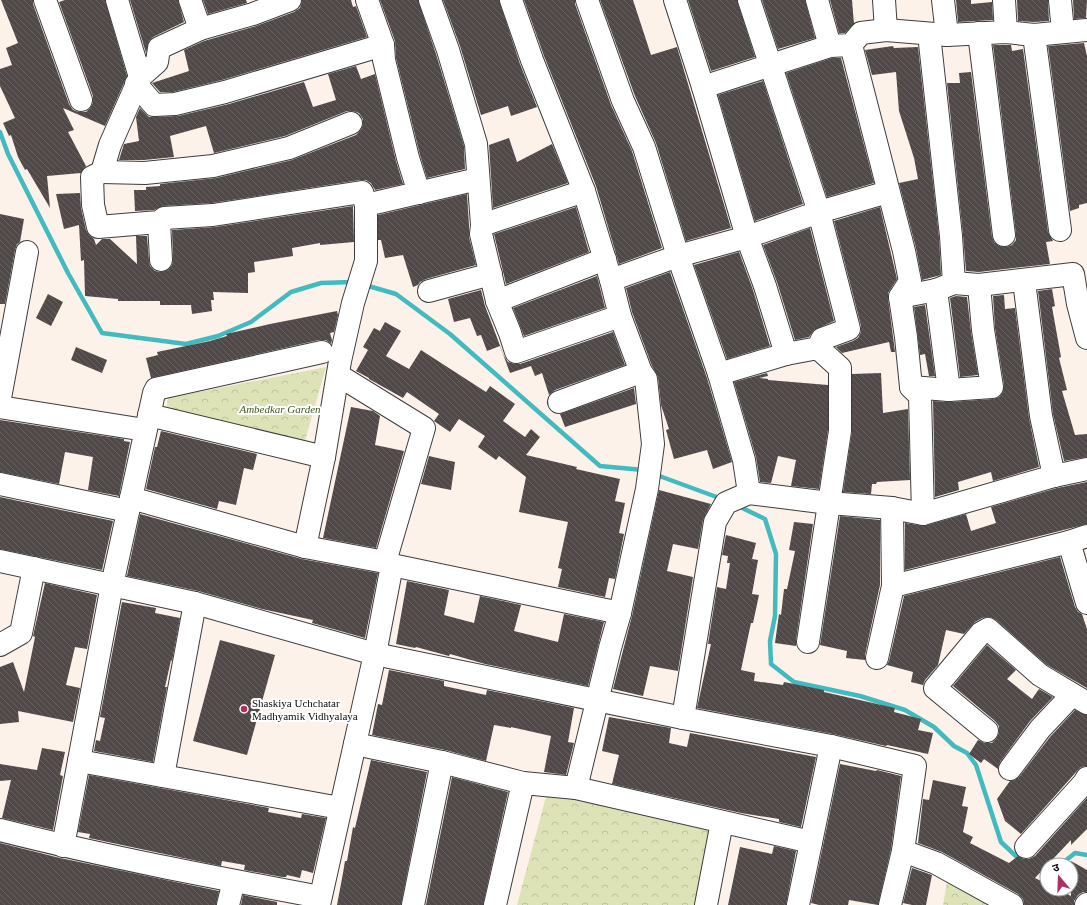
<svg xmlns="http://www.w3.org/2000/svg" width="1087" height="905" font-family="'Times New Roman','Noto Sans Devanagari',serif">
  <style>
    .park { fill: url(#park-crowns) }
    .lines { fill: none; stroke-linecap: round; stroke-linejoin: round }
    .stream { stroke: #41bbbf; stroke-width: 4.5 }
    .building { fill: url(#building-back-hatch) }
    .minor-casing { stroke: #3d3d3d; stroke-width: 24 }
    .minor { stroke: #fff; stroke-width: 22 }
    .poi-dot { fill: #ac3063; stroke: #fff; stroke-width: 1.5 }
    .labels { text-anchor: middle; stroke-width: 4; stroke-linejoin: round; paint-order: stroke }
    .park-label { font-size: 11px; font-style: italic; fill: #425a22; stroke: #fff }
    .poi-label { font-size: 11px; fill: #0a0a0a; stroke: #fff; text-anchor: start }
  </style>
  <defs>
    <pattern id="park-crowns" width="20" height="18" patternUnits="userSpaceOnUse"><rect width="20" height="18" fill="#dee3b7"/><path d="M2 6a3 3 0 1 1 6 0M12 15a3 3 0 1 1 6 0" fill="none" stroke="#bdc19c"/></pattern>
    <pattern id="building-back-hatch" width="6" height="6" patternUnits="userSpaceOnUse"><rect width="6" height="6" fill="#514848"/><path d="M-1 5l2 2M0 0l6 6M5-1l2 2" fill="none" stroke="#655e5e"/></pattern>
  </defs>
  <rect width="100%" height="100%" fill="#fdf2e9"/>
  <g class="park">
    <polygon points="326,367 303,448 166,411 168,398"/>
    <polygon points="548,789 714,830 695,905 517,905"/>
    <polygon points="948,876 991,905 943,905"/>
  </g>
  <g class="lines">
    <g class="stream">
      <polyline points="0,132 8,154 68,273 102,333 186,344 218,336 251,322 291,292 321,283 352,282"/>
      <polyline points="365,285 396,294 450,334 600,466 643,470"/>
      <polyline points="654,474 722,499"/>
      <polyline points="736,505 765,519 776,554 775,616 770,641 771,664 794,682 860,696 905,710 934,727 954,746 967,753 976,765 1001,842 1020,860"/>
      <polyline points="1060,865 1075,853 1087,855"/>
    </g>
  </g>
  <g class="building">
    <polygon points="1,0 33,0 33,4 69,104 73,110 79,112 86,112 90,108 93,103 93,96 59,2 65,0 105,0 127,76 105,126 63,108 74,130 68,132 86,166 81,173 47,176 50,208 27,169 25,170 18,157 11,135 9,136 3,123 15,118 0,86 0,69 12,65 6,48 18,43"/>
    <polygon points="130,0 178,0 184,22 153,37 149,41 146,53"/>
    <polygon points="203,0 246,0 247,3 208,14"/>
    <polygon points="302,0 351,0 353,7 356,6 367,37 222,80 173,92 160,92 152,83 189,71 184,50 204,41 256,26 294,12 300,8"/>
    <polygon points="380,0 418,0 436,54 464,146 465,169 427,178 420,155 396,58 395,41"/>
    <polygon points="443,0 499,0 520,64 537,107 511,116 508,106 481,115 460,46"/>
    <polygon points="524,0 575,0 575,4 611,105 632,151 662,248 619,264 596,186 544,56"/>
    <polygon points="600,0 633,0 651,55 677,47 731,228 686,241 656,143 635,96"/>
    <polygon points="688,0 737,0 755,57 711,71"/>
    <polygon points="762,0 805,0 815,38 778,49"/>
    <polygon points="830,0 852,0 854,24 845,33 839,33"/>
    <polygon points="956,0 971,0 971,4 992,2 993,20 958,22"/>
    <polygon points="1017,0 1048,0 1049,21 1034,22 1018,21"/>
    <polygon points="1073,0 1087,0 1086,18 1074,19"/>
    <polygon points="1084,43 1087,56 1087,203 1079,205 1079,208 1070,211 1048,46"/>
    <polygon points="993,45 1011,45 1012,51 1023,49 1048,232 1053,241 1046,242 1050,264 979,272 966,271 963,235 947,83 960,83 959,73 971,72 992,237 994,242 999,246 1006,247 1012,245 1016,240 1016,234"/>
    <polygon points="893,46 894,48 918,47 939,237 941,275 922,280 916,248 899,183 918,179 914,158 899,111 896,72 872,75 865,50"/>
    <polygon points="832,58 841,58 874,183 827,197 786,73"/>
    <polygon points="356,66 361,79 375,74 396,161 403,184 375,190 371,183 366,180 360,180 212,203 163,206 154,210 135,211 134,190 146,190 146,187 160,186 160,184 216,178 292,160 356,135 361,130 363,124 363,119 359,113 353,111 347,111 285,136 214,153 206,126 170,136 174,157 144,160 119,160 124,144 139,141 136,117 140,108 149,117 178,116 229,104 304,82 313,107 336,100 328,74"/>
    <polygon points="763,81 803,204 755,221 718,95"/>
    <polygon points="509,138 517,162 552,144 568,183 493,208 489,145"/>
    <polygon points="80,193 81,208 86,230 89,235 94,239 96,245 102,239 110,239 137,264 136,236 147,236 149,261 150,266 155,271 161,272 168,270 172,265 173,259 172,230 215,227 353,206 354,242 320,245 320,243 292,248 293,256 254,262 255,272 248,273 248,293 213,292 214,300 211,300 212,311 192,314 191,305 160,305 160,301 118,301 118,299 85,296 84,260 81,261 79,225 64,229 56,194"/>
    <polygon points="467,194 469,225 469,237 476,265 426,279 420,282 418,285 413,287 403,255 385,258 381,240 378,240 378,215"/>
    <polygon points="576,207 589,252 506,284 494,234"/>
    <polygon points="880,207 897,279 888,293 888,298 895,352 891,352 889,342 842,353 836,347 853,341 858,338 861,332 861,326 834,221"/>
    <polygon points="0,214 24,219 20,242 17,244 15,250 5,304 0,304"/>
    <polygon points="810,228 834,321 814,330 809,337 795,340 777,282 763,245"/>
    <polygon points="739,252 753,290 770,346 727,359 694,265"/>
    <polygon points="670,272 707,378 732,462 713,469 707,450 674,459 666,430 669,429 661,405 658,377 652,366 632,312 626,288"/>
    <polygon points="597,276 605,308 524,336 513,308"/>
    <polygon points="1052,289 1055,306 1052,307 1061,357 1059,358 1067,390 1062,391 1075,435 1087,434 1087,457 1064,461 1053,414 1038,291"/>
    <polygon points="481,290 485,306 504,356 508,362 514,364 520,364 613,332 625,365 555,390 549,395 542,373 535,376 531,366 510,373 500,346 487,351 481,335 477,336 470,318 454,322 448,299"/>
    <polygon points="48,294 63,302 51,326 36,318"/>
    <polygon points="1004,295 1005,309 1015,308 1029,418 1039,467 993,481 991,472 958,482 959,490 935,497 933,401 950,402 993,399 999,397 1003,392 1004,385 995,328 993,296"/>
    <polygon points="956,296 967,297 971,332 978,375 960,377 950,298"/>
    <polygon points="925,305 935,376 929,376 925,354 920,355 914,307"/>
    <polygon points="337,311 338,315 334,332 330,333 332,340 331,344 326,340 319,340 151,378 146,358 158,355 157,352 210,341 227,336 226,334 270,324"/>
    <polygon points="385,322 401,331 386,356 409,369 421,350 486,392 490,386 515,404 503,421 525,437 531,429 540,437 526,455 577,467 576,469 620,479 615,501 625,503 619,533 624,534 615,579 609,578 605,597 558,587 562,569 558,568 568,522 519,512 526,477 499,456 496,460 478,447 485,436 459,419 450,432 434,421 439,414 407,392 403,398 369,379 369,378 356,371 368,350 363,347 374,328 380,331"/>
    <polygon points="76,347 107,360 102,373 71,360"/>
    <polygon points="767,373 768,376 759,378 768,379 768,380 828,385 828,430 819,489 791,486 796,460 778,456 771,483 760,482 756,457 734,382"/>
    <polygon points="881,373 883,413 908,409 910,480 877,482 876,484 872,484 871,494 843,492 852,431 852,374"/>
    <polygon points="634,388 636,404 565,427 560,414"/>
    <polygon points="351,407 373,411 380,416 375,445 404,451 376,548 323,538"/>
    <polygon points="0,420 124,439 124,441 130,442 119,496 88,490 93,457 65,452 59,484 0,472"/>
    <polygon points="161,431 257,454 253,470 244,468 236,505 219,501 217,509 146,489 155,447 157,447"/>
    <polygon points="429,456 455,462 451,490 421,484"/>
    <polygon points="1087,482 1087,524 905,570 905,523 924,526 966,514 971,531 996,523 991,507 1057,488"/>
    <polygon points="659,490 711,504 703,520 698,549 673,544 667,571 693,577 678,671 650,666 643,696 613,689 632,616"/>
    <polygon points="0,497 113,521 102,570 0,549"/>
    <polygon points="140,514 302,559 378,573 365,638 312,623 313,620 262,609 198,591 127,576"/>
    <polygon points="840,516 880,520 880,585 865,655 865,660 846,658 847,651 820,645"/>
    <polygon points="794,522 813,524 796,640 796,646 775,643 779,614 781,615 784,589 787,589 795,551 789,550"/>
    <polygon points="726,535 756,543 752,559 758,560 752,594 759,595 753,623 751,623 741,670 755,673 754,681 783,685 784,682 824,690 824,692 895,708 894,712 921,719 918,730 933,733 928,754 887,745 886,746 833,734 697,708 711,644 708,644 717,587 726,589 730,563 727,563 728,556 722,555"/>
    <polygon points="1060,557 1075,607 1078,612 1082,614 1087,629 1087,688 1047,665 996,620 990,617 982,618 975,622 964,634 946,630 938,665 925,680 923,685 911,682 913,672 887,665 889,661 904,596"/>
    <polygon points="407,581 449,590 444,615 474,623 480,596 521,605 514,631 558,642 564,614 604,622 588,686 485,664 450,654 449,656 416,647 415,648 396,644"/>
    <polygon points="45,583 97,595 87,649 75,647 66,685 80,688 73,722 18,711 19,722 0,724 0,667 13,662 24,692 35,637 33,636"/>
    <polygon points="122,602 156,608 155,613 180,618 172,661 171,660 165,687 167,687 153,762 94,751 96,740 100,741 105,718 100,717"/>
    <polygon points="220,640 275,655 247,755 193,741"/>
    <polygon points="987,645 1016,670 1007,679 1032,699 1039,689 1053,697 1030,721 1000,762 998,769 984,759 981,763 969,754 978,740 985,743 992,743 996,739 999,733 999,726 995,721 953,686"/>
    <polygon points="389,670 444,681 444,686 486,695 487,690 574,708 568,742 574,743 566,775 544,772 551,736 511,727 511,728 494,725 486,761 445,750 372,735 378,704 382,705"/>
    <polygon points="1075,710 1087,715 1087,766 1081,767 1077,771 1021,834 1005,821 997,799 1010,781 1015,780 1020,776 1050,737"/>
    <polygon points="609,717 671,728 669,743 687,747 690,733 816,757 801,827 779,822 779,819 741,813 612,784 619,755 602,751"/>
    <polygon points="42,748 65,752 60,775 63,776 53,830 2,818 11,780 0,781 0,764 37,770"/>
    <polygon points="371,760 427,772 401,905 337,905 343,873 345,861 347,861 353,827 355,828"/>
    <polygon points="840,764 876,771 877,770 901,776 891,849 878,905 849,900 848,905 819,905 811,903"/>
    <polygon points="89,775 269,808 268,812 301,818 302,814 326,818 313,873 302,870 300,878 287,875 286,877 282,877 244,870 245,865 222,861 221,866 89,838 90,834 78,832"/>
    <polygon points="452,777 508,792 483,905 426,905"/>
    <polygon points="933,780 966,787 962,806 968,807 963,832 973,837 970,843 1009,863 1018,856 1024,859 1029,859 1035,856 1087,798 1087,829 1071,845 1071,840 1035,878 1047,884 1047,889 1058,889 1071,896 1071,861 1087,870 1087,892 1083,892 1078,895 1074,901 1074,905 1024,905 1023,899 1018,894 942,852 918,843 923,799 929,800"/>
    <polygon points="0,843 60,858 219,891 216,905 0,905"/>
    <polygon points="774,846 796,851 786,905 728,905 740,847 772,854"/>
    <polygon points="912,868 932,875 926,905 912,905 903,903"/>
    <polygon points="243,895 277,902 277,905 241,905"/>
  </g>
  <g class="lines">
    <g class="minor-casing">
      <g id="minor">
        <polyline points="45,0 81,100"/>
        <polyline points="117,0 140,77"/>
        <polyline points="190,0 200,29"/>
        <polyline points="290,0 253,14 200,29 159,48 157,62 140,77 110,145 102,172 92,177 93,205 98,227 159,222 164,218 213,215 362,192 366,205 366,261 353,303 340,361 324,457 305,547"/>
        <polyline points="367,0 383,45 384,60 408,158 419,193"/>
        <polyline points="430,0 448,50 476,144 482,225 481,234 497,301 510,333 516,352 620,316"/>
        <polyline points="511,0 532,60 584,191 611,280 620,316 641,372 646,379 653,444 647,489 620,613 610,648 576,788"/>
        <polyline points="587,0 623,101 644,147 678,256 719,374 744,460 749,493"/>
        <polyline points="675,0 703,87 747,237 765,286 786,354"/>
        <polyline points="817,0 830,46"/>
        <polyline points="884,0 886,30"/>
        <polyline points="943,0 947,35"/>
        <polyline points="1004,0 1006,32"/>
        <polyline points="1060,0 1063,32"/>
        <polyline points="979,33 1004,235"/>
        <polyline points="929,34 951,236 954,283"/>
        <polyline points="1034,35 1060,230"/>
        <polyline points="851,45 904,251 910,281 900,297 906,337 911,387 920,396 923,514"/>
        <polyline points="136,84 154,105 175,104 225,92 383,45"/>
        <polyline points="703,87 830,46 851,45 861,33 886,30 947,35 1006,32 1034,35 1087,30"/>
        <polyline points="102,172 145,173 213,166 289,148 351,123"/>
        <polyline points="366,205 478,179"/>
        <polyline points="159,222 161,260"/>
        <polyline points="482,225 584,191"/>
        <polyline points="611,280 678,256 747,237 819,212 888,192"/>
        <polyline points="1024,281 1041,416 1054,476"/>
        <polyline points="936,290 949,390"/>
        <polyline points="429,291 491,274"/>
        <polyline points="900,297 936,290 954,283 979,285 1073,274 1078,304 1087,338"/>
        <polyline points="497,301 605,259"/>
        <polyline points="719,374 786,354 818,348 822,339 849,329 819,212 749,0"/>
        <polyline points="338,375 424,428 385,562"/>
        <polyline points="911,387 949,390 992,387 983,330 979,285"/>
        <polyline points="0,398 27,252"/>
        <polyline points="559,402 641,372"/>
        <polyline points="0,407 145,430"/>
        <polyline points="149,415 324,457"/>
        <polyline points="0,484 128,511"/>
        <polyline points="131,498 305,547 385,562 392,565 620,613"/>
        <polyline points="1069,542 1087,603"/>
        <polyline points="0,561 195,603 375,654 683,718 831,746 915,766 903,851 890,905"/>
        <polyline points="893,586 1069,542 1087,536"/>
        <polyline points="808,642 840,431 840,368 818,348"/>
        <polyline points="0,645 21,633 34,568"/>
        <polyline points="877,658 893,586 892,508"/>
        <polyline points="683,718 715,522 726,503 749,493 829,503 892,508 923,514 1054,476 1087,469"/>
        <polyline points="987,731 935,688 981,633 988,629 1040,675 1087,703"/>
        <polyline points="355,744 442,762 523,783 576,788 811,842"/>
        <polyline points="79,761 340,808"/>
        <polyline points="1010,769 1040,729 1072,695"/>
        <polyline points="163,776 195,603"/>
        <path d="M0,830C106,857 213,877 320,897"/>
        <polyline points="63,846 112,585 154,393 156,389 160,388 322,352"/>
        <polyline points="1026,847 1084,783 1087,778"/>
        <polyline points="903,851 936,863 1012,905"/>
        <polyline points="228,905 234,881"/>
        <polyline points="319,905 375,654 392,565"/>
        <polyline points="413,905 442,762"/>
        <polyline points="495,905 523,783"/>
        <polyline points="706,905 722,822"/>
        <polyline points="798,905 831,746"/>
        <polyline points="1086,905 1087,904"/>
      </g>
    </g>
    <use href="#minor" class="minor"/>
  </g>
  <circle class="poi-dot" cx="244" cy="709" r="4"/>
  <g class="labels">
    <g class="park-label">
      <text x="280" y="413">Ambedkar Garden</text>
    </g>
    <g class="poi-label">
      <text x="252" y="707">Shaskiya Uchchatar<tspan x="252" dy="13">Madhyamik Vidhyalaya</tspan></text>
    </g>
  </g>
  <g transform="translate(1059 877) rotate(341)"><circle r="19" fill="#ffffff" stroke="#9d9d9d"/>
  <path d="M0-3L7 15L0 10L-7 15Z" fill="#ac3063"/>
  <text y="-6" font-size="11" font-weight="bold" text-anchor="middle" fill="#0a0a0a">उ</text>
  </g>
</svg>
